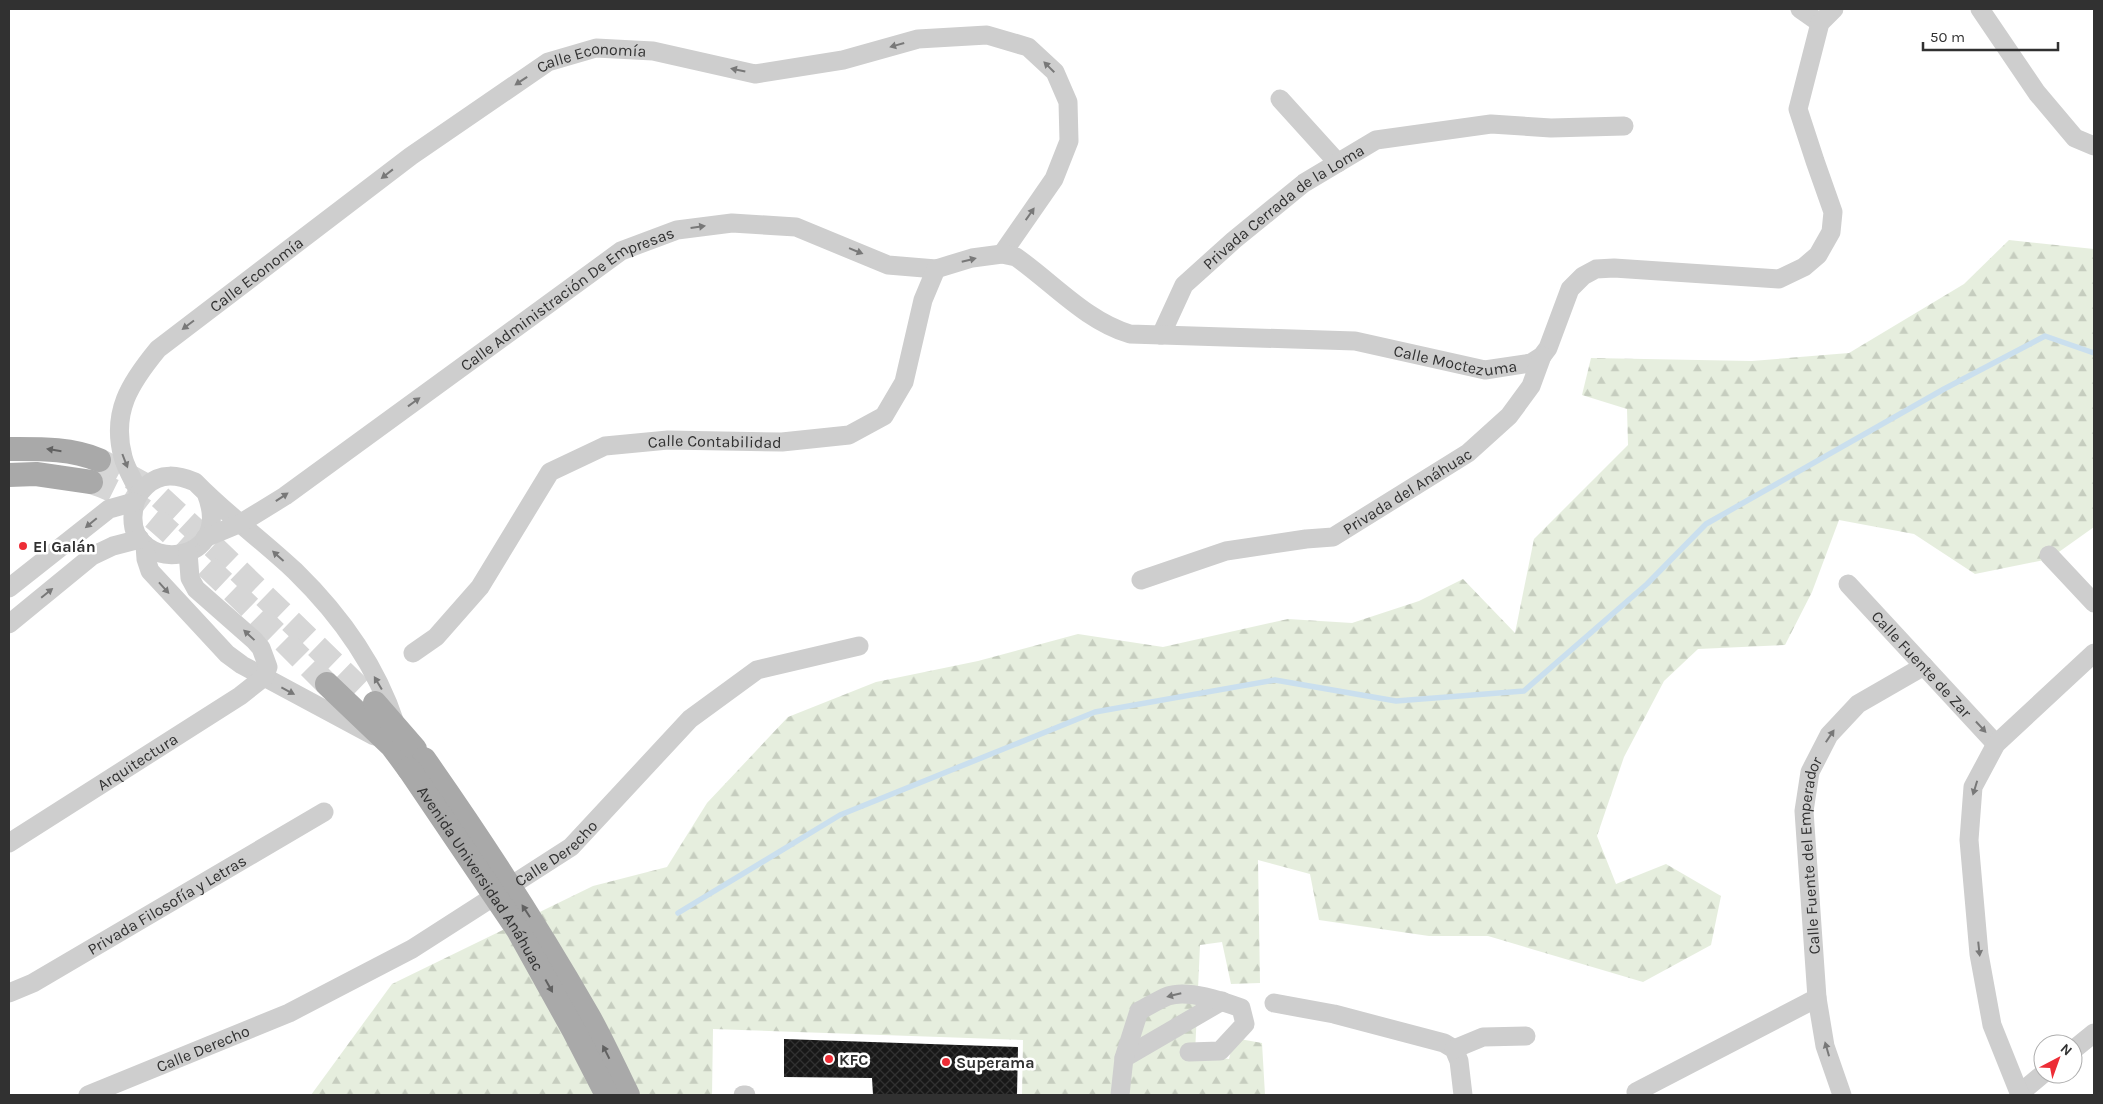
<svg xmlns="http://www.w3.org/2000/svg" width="2103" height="1104" font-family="Karla,sans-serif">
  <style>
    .forest { fill: url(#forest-firs) }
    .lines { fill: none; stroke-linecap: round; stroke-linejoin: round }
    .stream { stroke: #cadfee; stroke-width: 5.5 }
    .building { fill: url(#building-cross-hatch) }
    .major-tunnel { stroke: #d6d6d6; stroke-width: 24; stroke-dasharray: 24 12; stroke-linecap: butt }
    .minor { stroke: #cecece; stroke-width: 19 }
    .major { stroke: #a9a9a9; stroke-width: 24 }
    .major-bridge { stroke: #a9a9a9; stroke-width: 24 }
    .oneway { fill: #787878 }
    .oneway2 { fill: #616161 }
    .poi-dot { fill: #ed2d36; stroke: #fff; stroke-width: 2 }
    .labels { text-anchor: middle; stroke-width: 5; stroke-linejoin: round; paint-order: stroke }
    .street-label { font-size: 16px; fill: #313131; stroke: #fff }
    .poi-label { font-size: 16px; font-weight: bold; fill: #313131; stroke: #fff; text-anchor: start }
  </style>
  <defs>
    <pattern id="forest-firs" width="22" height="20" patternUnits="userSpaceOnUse" patternTransform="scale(1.25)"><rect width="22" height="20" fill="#e6eede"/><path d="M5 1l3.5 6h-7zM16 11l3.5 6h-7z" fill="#c6cdbf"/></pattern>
    <pattern id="building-cross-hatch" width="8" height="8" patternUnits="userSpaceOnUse" patternTransform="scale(1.25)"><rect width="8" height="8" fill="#181818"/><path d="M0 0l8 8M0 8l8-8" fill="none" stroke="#313131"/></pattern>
  </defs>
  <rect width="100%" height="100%" fill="#fff"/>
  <polygon class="forest" points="2009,240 2094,249 2094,527 2049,559 1975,574 1914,534 1839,520 1812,592 1785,645 1698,649 1664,681 1624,757 1597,836 1616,884 1666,864 1721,896 1711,945 1643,982 1488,936 1429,936 1319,920 1310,874 1258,860 1260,983 1231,984 1222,942 1200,945 1195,1054 1229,1059 1234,1038 1262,1043 1265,1095 1022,1095 1023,1040 713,1029 712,1095 311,1095 392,984 593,886 667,867 707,803 788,717 876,682 978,661 1078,634 1163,647 1288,619 1352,623 1419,601 1463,579 1515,633 1534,539 1628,445 1627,409 1582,395 1591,358 1752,361 1849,353 1964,284"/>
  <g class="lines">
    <polyline class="stream" points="678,913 840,815 1095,712 1275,680 1396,701 1524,691 1647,584 1706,524 1944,389 2045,336 2094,353"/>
  </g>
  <polygon class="building" points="784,1039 1018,1047 1017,1095 873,1095 872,1078 784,1077"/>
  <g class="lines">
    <g class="major-tunnel">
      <polyline points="99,460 149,487 219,552 375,703"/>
      <path d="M91,482C131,494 157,521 187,548C235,592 281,638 327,684"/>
    </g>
    <g class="minor">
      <polyline points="1800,9 1820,23"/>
      <polyline points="1980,9 2037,93 2075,138 2094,146"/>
      <polyline points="1280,99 1338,163"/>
      <path id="s1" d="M1161,335L1184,285L1234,240L1304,183L1376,140L1491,124L1551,128L1624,126"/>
      <path id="s2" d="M139,492C134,481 126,469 123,457C111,412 130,383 158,349L411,156L548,62L596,48L653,51L755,74L843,60L918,39L987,35L1028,47L1055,72L1068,102L1069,141L1054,179L1002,254"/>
      <path d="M206,493C236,568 130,573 133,516C134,503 136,495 146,486C161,472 178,475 195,482C226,514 262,540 295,571C338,613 376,665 395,723"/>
      <path id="s3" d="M205,538L241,523L285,496L621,251L677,230L732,223L796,227L888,265L936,269L972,258L1002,254L1016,257C1053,283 1086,321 1130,334L1355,341L1485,370L1531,363L1542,356L1548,348L1570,289L1583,276L1596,269L1614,268L1779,279L1804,267L1818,255L1831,232L1833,212L1815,161L1798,109L1820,23L1834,9"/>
      <polyline points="145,545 146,559 150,571 227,654 242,665 374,736"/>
      <polyline points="2049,555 2094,603"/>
      <path id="s4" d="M1141,580L1226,551L1306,539L1333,537L1468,453L1509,416L1531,386L1542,356"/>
      <path id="s5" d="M1848,584L1996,744"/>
      <polyline points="9,588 109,509 134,502"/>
      <polyline points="9,624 92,556 113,546 140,539"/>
      <path id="s6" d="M413,653L436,637L480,587L550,472L605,446L668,440L782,442L849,435L884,416L904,382L923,300L936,269"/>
      <path id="s7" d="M9,843L240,696L264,677L268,667L261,648L254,640L196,589L190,578L188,552"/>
      <path id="s8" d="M9,993L33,983L324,812"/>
      <polyline points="1274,1003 1334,1014 1444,1043 1454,1049 1459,1061 1463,1095"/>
      <polyline points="1454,1049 1483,1037 1526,1036"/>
      <polyline points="2073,1050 2094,1033"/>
      <polyline points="1124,1058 1222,1001"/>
      <polyline points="1636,1092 1817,998"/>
      <polyline points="2020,1093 2043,1074"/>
      <path id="s9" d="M88,1095L289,1013L412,949L571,847L690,719L757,670L859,646"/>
      <polyline points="743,1095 746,1095"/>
      <path d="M1120,1095L1124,1058L1139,1011C1149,1006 1158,1000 1168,996C1188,989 1222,1001 1241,1008L1245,1024L1220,1051L1189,1052"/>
      <path id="s10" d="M1842,1095L1825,1046L1817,998L1804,811L1810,772L1829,735L1858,704L1924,666"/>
      <polyline points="2020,1095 1992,1025 1979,954 1969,840 1973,787 1996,744 2094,653"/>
    </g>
    <g class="major">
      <path d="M9,449C39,449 70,448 99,460"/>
      <polyline points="9,475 36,474 91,482"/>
      <polyline points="327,684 392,746 409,769"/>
      <polyline points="375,703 415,749"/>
    </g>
    <g class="major-bridge">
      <path d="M424,759C483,843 538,928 589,1017C603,1042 615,1069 628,1095"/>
      <path id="s11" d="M409,769L518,930L574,1031L607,1095"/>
    </g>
  </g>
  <defs><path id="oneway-solid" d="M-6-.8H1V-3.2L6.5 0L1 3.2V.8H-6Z" transform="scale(1.25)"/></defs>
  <g class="oneway">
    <use href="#oneway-solid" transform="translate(897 45) rotate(164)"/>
    <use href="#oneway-solid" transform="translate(1049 67) rotate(-135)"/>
    <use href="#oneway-solid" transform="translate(738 70) rotate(-168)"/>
    <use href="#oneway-solid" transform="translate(521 81) rotate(146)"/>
    <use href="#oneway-solid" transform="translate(387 174) rotate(142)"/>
    <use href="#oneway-solid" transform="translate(1030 214) rotate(-55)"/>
    <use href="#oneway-solid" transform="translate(698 227) rotate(-8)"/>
    <use href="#oneway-solid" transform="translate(856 251) rotate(22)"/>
    <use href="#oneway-solid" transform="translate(969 260) rotate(-14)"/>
    <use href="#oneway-solid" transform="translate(188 325) rotate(143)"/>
    <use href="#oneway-solid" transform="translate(414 402) rotate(-36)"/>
    <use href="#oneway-solid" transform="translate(125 461) rotate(69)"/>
    <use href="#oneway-solid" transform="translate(282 497) rotate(-34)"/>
    <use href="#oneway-solid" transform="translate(91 523) rotate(140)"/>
    <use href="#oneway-solid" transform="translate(278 556) rotate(-138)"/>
    <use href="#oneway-solid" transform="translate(164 588) rotate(48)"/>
    <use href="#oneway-solid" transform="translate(47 593) rotate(-39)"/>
    <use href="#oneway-solid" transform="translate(249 635) rotate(-137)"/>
    <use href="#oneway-solid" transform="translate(378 683) rotate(-121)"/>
    <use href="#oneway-solid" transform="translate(288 691) rotate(28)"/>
    <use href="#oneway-solid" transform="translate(1981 727) rotate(47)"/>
    <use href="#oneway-solid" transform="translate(1830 736) rotate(-56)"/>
    <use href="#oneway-solid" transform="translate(1975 788) rotate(107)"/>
    <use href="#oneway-solid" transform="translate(1979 949) rotate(84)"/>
    <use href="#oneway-solid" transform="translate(1174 995) rotate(166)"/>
    <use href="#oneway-solid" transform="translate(1827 1049) rotate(-106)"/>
  </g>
  <g class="oneway2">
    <use href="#oneway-solid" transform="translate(54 450) rotate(-171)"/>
    <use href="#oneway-solid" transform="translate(526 911) rotate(-123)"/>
    <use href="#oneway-solid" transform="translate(549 986) rotate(61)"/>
    <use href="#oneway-solid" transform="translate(606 1052) rotate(-117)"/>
  </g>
  <g class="poi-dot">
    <circle cx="23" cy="546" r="5"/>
    <circle cx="829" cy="1059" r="5"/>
    <circle cx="946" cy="1062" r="5"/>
  </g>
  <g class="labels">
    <g class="street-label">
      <text dy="6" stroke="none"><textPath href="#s2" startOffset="686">Calle Economía</textPath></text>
      <text dy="6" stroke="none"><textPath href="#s1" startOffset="182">Privada Cerrada de la Loma</textPath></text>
      <text dy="6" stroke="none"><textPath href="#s2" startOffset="281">Calle Economía</textPath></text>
      <text dy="6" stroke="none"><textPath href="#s3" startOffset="436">Calle Administración De Empresas</textPath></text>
      <text dy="6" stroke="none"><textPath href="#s3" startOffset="1382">Calle Moctezuma</textPath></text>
      <text dy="6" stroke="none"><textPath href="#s6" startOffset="400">Calle Contabilidad</textPath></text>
      <text dy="6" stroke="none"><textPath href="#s4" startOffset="285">Privada del Anáhuac</textPath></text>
      <text dy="6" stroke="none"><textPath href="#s5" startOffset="109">Calle Fuente de Zar</textPath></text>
      <text dy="6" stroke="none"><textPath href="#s7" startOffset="152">Arquitectura</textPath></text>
      <text dy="6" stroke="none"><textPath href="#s9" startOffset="529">Calle Derecho</textPath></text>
      <text dy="6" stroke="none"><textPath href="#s10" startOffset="244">Calle Fuente del Emperador</textPath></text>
      <text dy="6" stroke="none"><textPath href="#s11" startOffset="131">Avenida Universidad Anáhuac</textPath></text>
      <text dy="6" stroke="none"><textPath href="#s8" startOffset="181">Privada Filosofía y Letras</textPath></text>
      <text dy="6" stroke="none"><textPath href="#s9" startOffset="124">Calle Derecho</textPath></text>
    </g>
    <g class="poi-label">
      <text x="33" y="552">El Galán</text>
      <text x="839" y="1065">KFC</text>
      <text x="956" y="1068">Superama</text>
    </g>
  </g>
  <rect width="2103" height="1104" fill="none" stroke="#313131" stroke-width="20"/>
  <g transform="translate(2058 1059) rotate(41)"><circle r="24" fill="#ffffff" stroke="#adadad"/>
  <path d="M0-4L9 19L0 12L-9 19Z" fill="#ed2d36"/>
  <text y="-8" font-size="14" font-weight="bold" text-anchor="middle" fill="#313131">N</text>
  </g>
  <path d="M1923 42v8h135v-8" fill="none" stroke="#313131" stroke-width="2.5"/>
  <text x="1930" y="42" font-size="15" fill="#313131" stroke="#ffffff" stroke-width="4" paint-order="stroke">50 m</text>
</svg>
